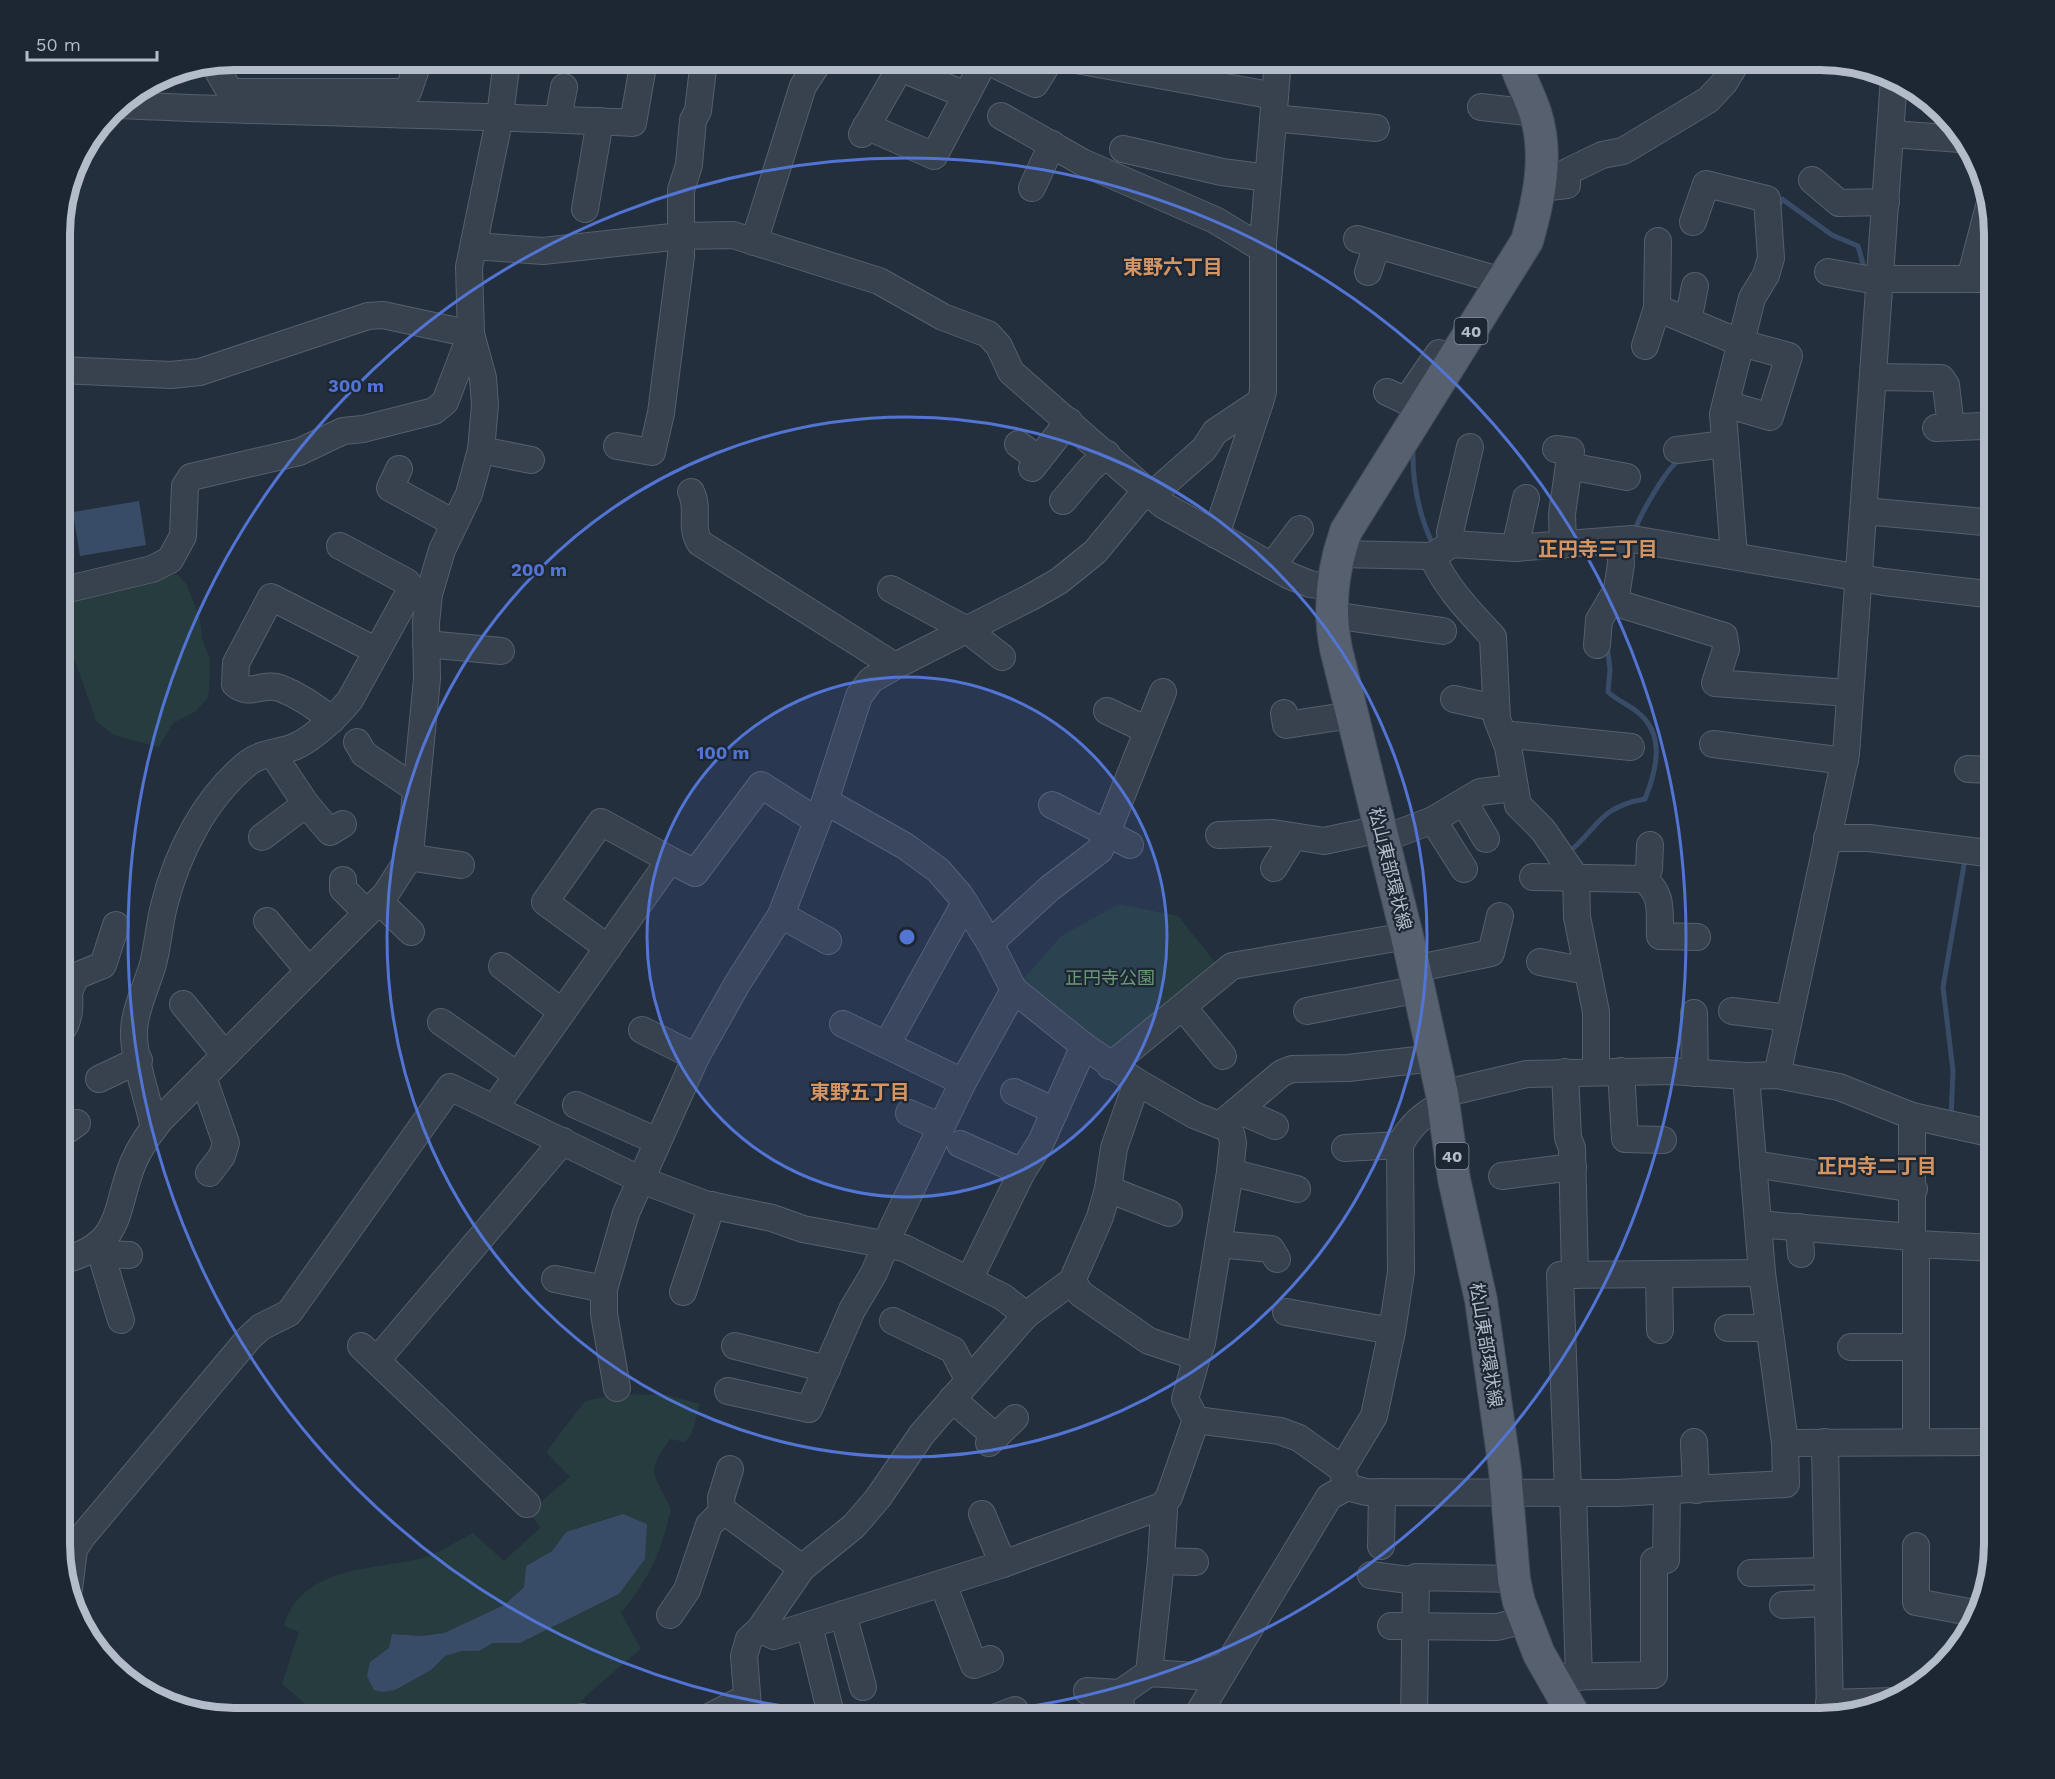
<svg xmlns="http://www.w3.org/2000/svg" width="2055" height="1779" font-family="'Work Sans','Noto Sans JP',sans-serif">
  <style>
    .green { fill: #263c3f; fill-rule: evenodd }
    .water { fill: #394c67 }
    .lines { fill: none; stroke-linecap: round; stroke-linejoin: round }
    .stream { stroke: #394c67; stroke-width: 5 }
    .minor-casing { stroke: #565f6c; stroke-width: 28 }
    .major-casing { stroke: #414a57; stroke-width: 34 }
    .minor { stroke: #38414e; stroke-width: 26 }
    .major { stroke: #56606e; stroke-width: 32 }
    .ring { fill: none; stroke: #5274d3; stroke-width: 3 }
    .labels { text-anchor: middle; stroke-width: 4.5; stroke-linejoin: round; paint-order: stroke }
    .shield { fill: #1d2633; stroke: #878f9c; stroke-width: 1.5 }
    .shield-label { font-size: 16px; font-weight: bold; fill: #b4bcc9 }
    .street-label { font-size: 18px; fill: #b4bcc9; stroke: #1d2633 }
    .park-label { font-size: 18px; fill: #6b9a76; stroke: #1d2633 }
    .neighbourhood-label { font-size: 20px; font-weight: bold; fill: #d59563; stroke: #1d2633 }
    .rim { fill: none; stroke: #b4bcc9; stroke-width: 8 }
    .centre { fill: #5274d3; stroke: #1d2633; stroke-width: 3 }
    .ring-label { font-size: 18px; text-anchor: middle; font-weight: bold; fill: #5274d3; stroke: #1d2633; stroke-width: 4.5; stroke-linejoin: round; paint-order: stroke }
  </style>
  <rect width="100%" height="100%" fill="#242f3e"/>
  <g class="green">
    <polygon points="177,574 186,584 200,618 202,639 210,659 209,691 207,699 193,713 173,723 159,747 114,735 96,721 60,617 60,601"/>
    <polygon points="1119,904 1178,916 1219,967 1110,1057 1019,984 1061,936"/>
    <path d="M618,1394L667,1395L700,1404L692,1433L685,1442L670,1439C644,1474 655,1474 671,1509C660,1555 651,1575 621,1613L641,1649L589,1693L564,1719H323L282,1684L299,1632L284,1626C301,1566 373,1570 423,1558C440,1553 457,1541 473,1533L504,1561L540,1528L529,1512L570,1477L546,1452L585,1401ZM623,1514L619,1594L520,1643H493L479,1651H462L444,1656L431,1670L392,1634L421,1636L444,1633L504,1605L524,1587L526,1566L552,1551L566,1532Z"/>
  </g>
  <g class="water">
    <polygon points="139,501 146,545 80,556 73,512"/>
    <polygon points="623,1514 647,1524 645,1559 619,1594 520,1643 493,1643 479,1651 462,1651 445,1656 431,1670 395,1690 382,1692 374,1690 367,1676 370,1662 389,1648 392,1634 421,1636 444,1633 504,1605 524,1587 526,1566 552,1551 566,1532"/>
  </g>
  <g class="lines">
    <g class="stream">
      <polyline points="1778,208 1782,199 1832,235 1858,246 1865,271"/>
      <path d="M1413,448C1412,482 1419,515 1433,545"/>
      <path d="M1635,531C1638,518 1668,465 1680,460"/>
      <path d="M1568,853C1600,826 1599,807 1645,799C1657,769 1666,733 1636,711C1627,704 1617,700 1608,692L1610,669L1607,645"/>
      <polyline points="1951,1117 1953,1071 1943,987 1964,865"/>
      <polyline points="1976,1606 1988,1578"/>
      <polyline points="1965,1638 1971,1619"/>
    </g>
    <g class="minor-casing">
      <g id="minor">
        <polyline points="985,60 1035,84 1050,60"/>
        <polyline points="1076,60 1275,96"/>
        <polyline points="218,71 230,92 408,92 419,60"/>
        <path d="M118,105C290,113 462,114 633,123L644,60"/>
        <polyline points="1481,107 1535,113"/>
        <polyline points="1001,116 1082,162 1215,220 1263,249"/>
        <polyline points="1273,118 1376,128"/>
        <polyline points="558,119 564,87"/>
        <polyline points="866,126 934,156 985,60"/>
        <polyline points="862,134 900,68 966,95"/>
        <polyline points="1892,134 1961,139"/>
        <polyline points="1123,149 1222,172 1268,178"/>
        <polyline points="1812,180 1839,203 1886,202"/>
        <polyline points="1032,188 1052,144"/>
        <polyline points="1541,188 1567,185 1567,172 1602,155 1623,151 1708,100 1724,83 1738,60"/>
        <polyline points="585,209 600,121"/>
        <polyline points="1693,222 1706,184 1767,199 1771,258 1766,275 1752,298 1723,414 1734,556"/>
        <polyline points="1357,239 1502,281"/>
        <polyline points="754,242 803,86 820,60"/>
        <polyline points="474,246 543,251 681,236 733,235 879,281 943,317 988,334 999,346 1011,372 1163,505 1290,576 1310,584 1332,587"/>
        <polyline points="1368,272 1377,245"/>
        <polyline points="1828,272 1866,279 1995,279"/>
        <polyline points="1970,279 1989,206"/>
        <polyline points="1657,308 1741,343 1789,356 1770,417 1726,404"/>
        <polyline points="1688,321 1695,286"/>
        <polyline points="1645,346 1657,308 1658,241"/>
        <polyline points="1873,377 1941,378 1946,385 1951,427"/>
        <polyline points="1387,392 1406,401 1439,353 1453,360"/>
        <polyline points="1936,428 1983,426"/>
        <polyline points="1018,444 1039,459"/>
        <polyline points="617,446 652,452 661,413 681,256 681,190 689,165 693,120 698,111 704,60"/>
        <polyline points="1556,449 1571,451 1562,514 1563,545"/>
        <polyline points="481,450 531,460"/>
        <polyline points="1677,450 1725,444"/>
        <polyline points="1569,466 1627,477"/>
        <polyline points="1032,468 1069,421"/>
        <polyline points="399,469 390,488 454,523"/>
        <path d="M691,492C700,509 689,527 700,543L895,666"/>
        <polyline points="1063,501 1090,469 1107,454"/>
        <polyline points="1864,511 1995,523"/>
        <polyline points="1216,535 1260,402"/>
        <polyline points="1452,544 1450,532 1470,447"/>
        <polyline points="340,546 407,582 414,592 429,594"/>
        <polyline points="1515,548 1526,498"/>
        <polyline points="1338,554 1432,556 1452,544 1515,548 1632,539 1884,582 1995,595"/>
        <path d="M1432,556C1446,588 1469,611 1493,637L1497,719L1508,747L1518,805L1543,830L1576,878L1577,917L1596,1012V1071"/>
        <polyline points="1272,566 1300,529"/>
        <polyline points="891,589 967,630 1002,657"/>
        <polyline points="60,591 152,569 170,560 183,536 185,486 191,477 299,452 343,431 363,429 434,411 445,402 471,334 383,315 368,316 200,372 171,375 60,370"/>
        <polyline points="1610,601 1724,636 1726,649 1715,683 1849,693"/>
        <polyline points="1332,615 1443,631"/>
        <polyline points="426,644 501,651"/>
        <polyline points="1597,645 1599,620 1617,590 1621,564 1620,540"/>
        <polyline points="1454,699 1495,708"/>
        <polyline points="1107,711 1147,730"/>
        <polyline points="1284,713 1286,725 1352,715"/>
        <path d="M332,720C316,707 298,695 280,688C263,682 250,697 235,684L236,663L271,597L377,651"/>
        <polyline points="1503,734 1631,747"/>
        <polyline points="357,742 364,754 416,789"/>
        <polyline points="1713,744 1845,761"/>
        <polyline points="272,753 306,804 330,832 343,824"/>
        <polyline points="1968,769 1995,770"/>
        <polyline points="1464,802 1486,839"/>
        <polyline points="1052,805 1130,845"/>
        <polyline points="1433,820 1464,869"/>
        <polyline points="1219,835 1273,833 1324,841 1380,829"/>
        <polyline points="262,837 306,804"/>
        <polyline points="1827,838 1869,838 1995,854"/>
        <polyline points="1383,839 1433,820 1480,792 1513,788"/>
        <polyline points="407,857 461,865"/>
        <polyline points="1274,868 1293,837"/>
        <path d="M1533,877L1644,879C1664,896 1659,911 1660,936L1697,937"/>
        <polyline points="1644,879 1649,869 1650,845"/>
        <polyline points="343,880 343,889 367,913"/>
        <polyline points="379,901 411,932"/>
        <polyline points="781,915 828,941"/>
        <polyline points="267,921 309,971"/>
        <polyline points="990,943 1050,888 1100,850 1163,692"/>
        <polyline points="608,948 545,902 601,822 670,860"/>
        <polyline points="1540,962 1587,971"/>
        <polyline points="502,966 562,1012"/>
        <polyline points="1414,969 1491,953 1500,916"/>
        <polyline points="69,992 76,976 103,965 116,925"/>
        <polyline points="183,1004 225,1055"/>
        <polyline points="1183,1007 1223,1056"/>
        <polyline points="1307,1011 1419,989"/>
        <polyline points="1732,1011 1789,1018"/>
        <polyline points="1694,1013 1695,1073"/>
        <polyline points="441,1022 517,1075"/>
        <polyline points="843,1024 963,1082"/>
        <polyline points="642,1030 696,1057"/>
        <path d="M60,1033C70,1021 70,1007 69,992L60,986"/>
        <polyline points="887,1044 965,903"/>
        <polyline points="1110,1066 1232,966 1407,936"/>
        <polyline points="1621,1071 1625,1139 1663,1140"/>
        <polyline points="1565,1072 1568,1138 1572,1148 1575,1275"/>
        <polyline points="1777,1075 1846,754 1894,78"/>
        <polyline points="203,1077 226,1143 222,1156 209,1173"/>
        <polyline points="99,1079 139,1060"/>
        <polyline points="1137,1082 1194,1115 1227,1128 1231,1133 1233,1143 1230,1172 1202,1343 1197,1357"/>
        <polyline points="1014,1092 1055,1111"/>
        <polyline points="1442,1094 1527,1074 1671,1071 1746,1076 1777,1075 1839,1087 1912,1116 1985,1132 1995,1137"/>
        <polyline points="576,1105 657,1141"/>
        <polyline points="495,1107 670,860 695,873 761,785 816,820"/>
        <polyline points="1238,1110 1275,1126"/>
        <polyline points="909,1113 941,1127"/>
        <polyline points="1220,1125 1282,1073 1292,1069 1348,1068 1434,1058"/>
        <path d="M154,1128C148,1099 133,1059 134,1030C135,1009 147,985 153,964C158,945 159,925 164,906C177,853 205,798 248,763C261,753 276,753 291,748C310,742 337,716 350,700L405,600L414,592"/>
        <polyline points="60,1135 77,1123"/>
        <polyline points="960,1144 1022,1172"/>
        <path d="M1345,1148L1400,1145C1410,1125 1424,1113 1444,1104"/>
        <polyline points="1753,1164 1914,1189"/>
        <polyline points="1230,1172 1297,1189"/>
        <polyline points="1502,1176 1573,1167"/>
        <polyline points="1108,1189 1169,1213"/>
        <polyline points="1758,1224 1912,1237 1916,1244"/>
        <polyline points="1799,1227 1801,1254"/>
        <polyline points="1912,1237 1912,1116"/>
        <polyline points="98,1244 121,1320"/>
        <polyline points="1218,1244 1271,1249 1277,1259"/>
        <polyline points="101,1254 129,1255"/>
        <path d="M60,1261C124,1246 114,1210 133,1163C140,1146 150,1133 161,1119L385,895L405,864L411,843L427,679L426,623L429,594L442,550L469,494L481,450L485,405L483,378L471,334L469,267L500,116L507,60"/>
        <polyline points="1659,1274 1660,1330"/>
        <polyline points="555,1279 604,1289"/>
        <polyline points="969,1280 1022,1172 1041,1142 1084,1046"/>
        <polyline points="1072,1281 1081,1294 1149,1341 1197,1357 1185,1399 1196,1420 1280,1431 1299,1438 1342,1469 1347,1487"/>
        <polyline points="683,1292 712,1205"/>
        <polyline points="1286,1312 1392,1331"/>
        <polyline points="893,1321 953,1350 968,1379"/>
        <polyline points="1728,1328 1769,1328"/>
        <polyline points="361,1346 527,1504"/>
        <polyline points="735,1346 827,1369"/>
        <polyline points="1851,1347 1916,1347"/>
        <polyline points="377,1360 563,1141"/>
        <polyline points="617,1388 604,1314 604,1289 626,1213 696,1057 737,984 781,915 825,801 859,696 871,680 895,666 1033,596 1059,581 1095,552 1138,500 1161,487 1204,449 1215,432 1260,402 1263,392 1263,242 1278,60"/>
        <polyline points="728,1391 809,1409 852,1310 874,1273 893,1227 963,1082 1014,990"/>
        <polyline points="952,1399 996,1437"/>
        <polyline points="1916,1441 1916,1244 1995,1248"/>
        <polyline points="1694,1442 1696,1490"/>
        <polyline points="1825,1442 1830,1717"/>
        <polyline points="989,1443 1015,1418"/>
        <polyline points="1785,1443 1995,1442"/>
        <polyline points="1342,1469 1374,1416 1392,1331 1401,1272 1400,1145"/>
        <polyline points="1568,1493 1560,1275 1762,1273"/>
        <polyline points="1573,1493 1579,1677"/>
        <polyline points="1162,1506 1164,1511 1161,1561 1195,1562"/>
        <polyline points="722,1512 721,1498 730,1469"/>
        <polyline points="982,1514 1003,1564"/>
        <polyline points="1381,1546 1382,1492"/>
        <polyline points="1916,1546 1916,1602 1980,1614"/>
        <polyline points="1751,1573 1825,1571"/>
        <polyline points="1371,1575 1416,1581"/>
        <polyline points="943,1584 974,1665 990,1659"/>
        <polyline points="69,1589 74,1549 82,1537 249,1338 261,1327 289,1313 450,1087 639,1179 705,1204 772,1218 803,1229 904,1248 1003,1297 1026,1315"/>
        <polyline points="1783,1605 1826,1603"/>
        <polyline points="843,1614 863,1687"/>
        <polyline points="670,1615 687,1590 709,1525 722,1512 728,1514 802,1568"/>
        <polyline points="809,1625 830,1710"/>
        <polyline points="1391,1626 1497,1627 1525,1620"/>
        <polyline points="760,1629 774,1636 1003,1564 1162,1506 1169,1497 1196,1420"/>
        <polyline points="1149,1673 1161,1561"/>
        <polyline points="1552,1677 1654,1675 1654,1561 1666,1560 1667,1491"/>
        <polyline points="1087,1691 1120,1693 1121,1706"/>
        <polyline points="1120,1693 1149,1673 1197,1676 1227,1665"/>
        <polyline points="1829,1703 1893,1701"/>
        <polyline points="582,1717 584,1719"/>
        <polyline points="705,1719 746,1698"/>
        <polyline points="749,1719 744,1656 749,1639 760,1629 802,1568 854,1526 878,1498 922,1434 1026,1315 1072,1281 1100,1217 1108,1189 1114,1148 1137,1082 1084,1046 1014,990 990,943 959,894 938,870 905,846 825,801"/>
        <polyline points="991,1719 1015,1710"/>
        <polyline points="1195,1719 1329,1497 1347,1487 1366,1492 1618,1493 1786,1484 1785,1443 1762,1273 1746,1076"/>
        <polyline points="1414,1719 1416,1577 1514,1579"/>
      </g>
    </g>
    <g class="major-casing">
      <path id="major" d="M1514,60C1520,78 1529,94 1535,112C1549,154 1539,199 1527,241L1346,531C1332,571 1328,608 1336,649L1407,936L1442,1094L1454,1179L1481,1300L1505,1470L1514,1579L1519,1602L1539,1654L1576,1719"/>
    </g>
    <use href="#minor" class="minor"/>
    <use href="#major" class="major"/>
  </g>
  <circle cx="907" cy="937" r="260" fill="#5274d3" fill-opacity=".12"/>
  <g class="ring">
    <circle cx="907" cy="937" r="260"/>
    <circle cx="907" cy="937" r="520"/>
    <circle cx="907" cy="937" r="779"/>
  </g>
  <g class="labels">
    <g class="shield">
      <rect x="1454.5" y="318" width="33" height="26" rx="4.5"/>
      <rect x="1435.5" y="1143" width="33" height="26" rx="4.5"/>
    </g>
    <g class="shield-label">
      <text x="1471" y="337">40</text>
      <text x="1452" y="1162">40</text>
    </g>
    <g class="street-label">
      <text transform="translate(1390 869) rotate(76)" y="6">松山東部環状線</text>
      <text transform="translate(1486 1345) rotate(81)" y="6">松山東部環状線</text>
    </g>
    <g class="park-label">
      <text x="1110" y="984">正円寺公園</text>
    </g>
    <g class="neighbourhood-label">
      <text x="1173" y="274">東野六丁目</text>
      <text x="1598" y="556">正円寺三丁目</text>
      <text x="860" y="1099">東野五丁目</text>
      <text x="1877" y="1173">正円寺二丁目</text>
    </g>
  </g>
  <path d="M0 0H2055V1779H0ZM234 70H1820A164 164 0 0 1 1984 234V1544A164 164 0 0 1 1820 1708H234A164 164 0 0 1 70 1544V234A164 164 0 0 1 234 70Z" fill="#1d2633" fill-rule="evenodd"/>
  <path class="rim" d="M234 70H1820A164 164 0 0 1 1984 234V1544A164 164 0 0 1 1820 1708H234A164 164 0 0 1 70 1544V234A164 164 0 0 1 234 70Z"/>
  <circle cx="907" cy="937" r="9" class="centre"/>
  <g class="ring-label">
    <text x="356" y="392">300 m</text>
    <text x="539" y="576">200 m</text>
    <text x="723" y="759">100 m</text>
  </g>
  <path d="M27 51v9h130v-9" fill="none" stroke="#b4bcc9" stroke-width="3"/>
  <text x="36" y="51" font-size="18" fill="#b4bcc9" stroke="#1d2633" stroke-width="4.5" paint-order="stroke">50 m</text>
</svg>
